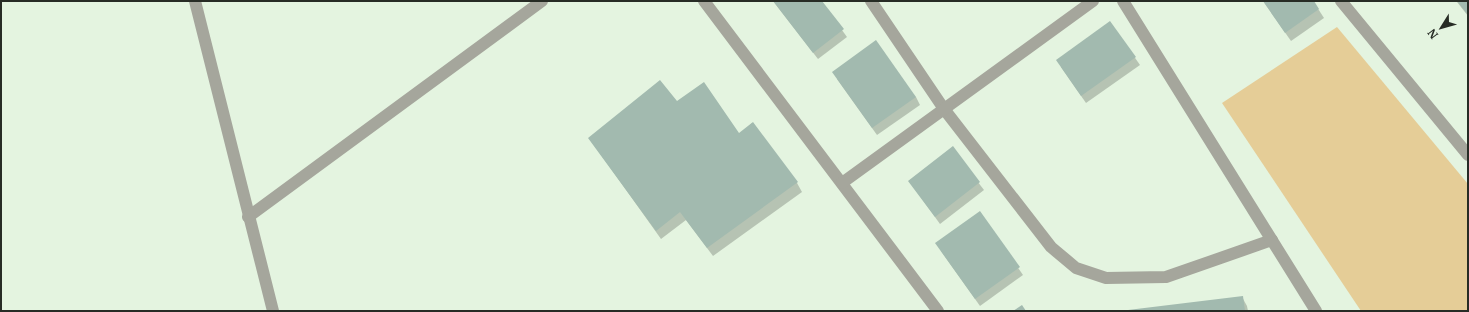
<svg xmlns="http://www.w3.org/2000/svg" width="1469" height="312" font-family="Merriweather,serif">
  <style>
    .green { fill: #e5cd97 }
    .shadow { fill: #0003 }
    .building { fill: #a2baaf }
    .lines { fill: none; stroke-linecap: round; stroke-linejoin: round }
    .minor { stroke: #a5a69c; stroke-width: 12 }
  </style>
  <rect width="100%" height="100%" fill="#e4f4e0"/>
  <polygon class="green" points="1337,27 1468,184 1468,311 1361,311 1222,103"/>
  <g class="shadow">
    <polygon points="773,1 821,1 847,37 818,59"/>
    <polygon points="1263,1 1313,1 1324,18 1291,41"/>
    <polygon points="1456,1 1468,1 1468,16 1457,2"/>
    <polygon points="1110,22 1140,65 1086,103 1061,67"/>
    <polygon points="837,79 916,97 920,105 877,135"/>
    <polygon points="677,102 739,135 752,123 797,183 802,192 713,256 686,220 661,239 589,138"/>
    <polygon points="952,148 984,190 940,224 909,181"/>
    <polygon points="980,212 1023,275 980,306 941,251"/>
    <polygon points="1242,297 1247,306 1248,311 1128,311"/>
  </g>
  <g class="building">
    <polygon points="773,1 822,1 844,29 813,53"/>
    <polygon points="1263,1 1314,1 1319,9 1285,33"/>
    <polygon points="1457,1 1468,1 1468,15"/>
    <polygon points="1110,21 1136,57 1081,96 1056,60"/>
    <polygon points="876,40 916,97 872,128 832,72"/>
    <polygon points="660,80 677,101 704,82 739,133 753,122 798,182 707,248 680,212 656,231 588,138"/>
    <polygon points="953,146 980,182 935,217 908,181"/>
    <polygon points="980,211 1020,267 975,299 935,243"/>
    <polygon points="1243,296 1245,311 1128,311 1128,310"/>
    <polygon points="1022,305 1026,311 1013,311"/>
  </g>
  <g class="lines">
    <g class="minor">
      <polyline points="195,1 273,311"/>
      <polyline points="704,1 938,311"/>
      <polyline points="871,1 944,109 1051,247 1076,268 1106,278 1166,277 1272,240"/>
      <polyline points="1123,1 1316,311"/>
      <polyline points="1341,1 1468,155"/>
      <polyline points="842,183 1093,1"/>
      <polyline points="248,217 542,1"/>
    </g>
  </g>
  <rect width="1469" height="312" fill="none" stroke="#272c25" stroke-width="4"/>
  <g transform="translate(1441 28) rotate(233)" stroke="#e4f4e0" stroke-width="3" paint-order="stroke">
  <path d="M0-3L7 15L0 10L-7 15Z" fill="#272c25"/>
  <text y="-6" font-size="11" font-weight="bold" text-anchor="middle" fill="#272c25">N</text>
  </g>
</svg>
